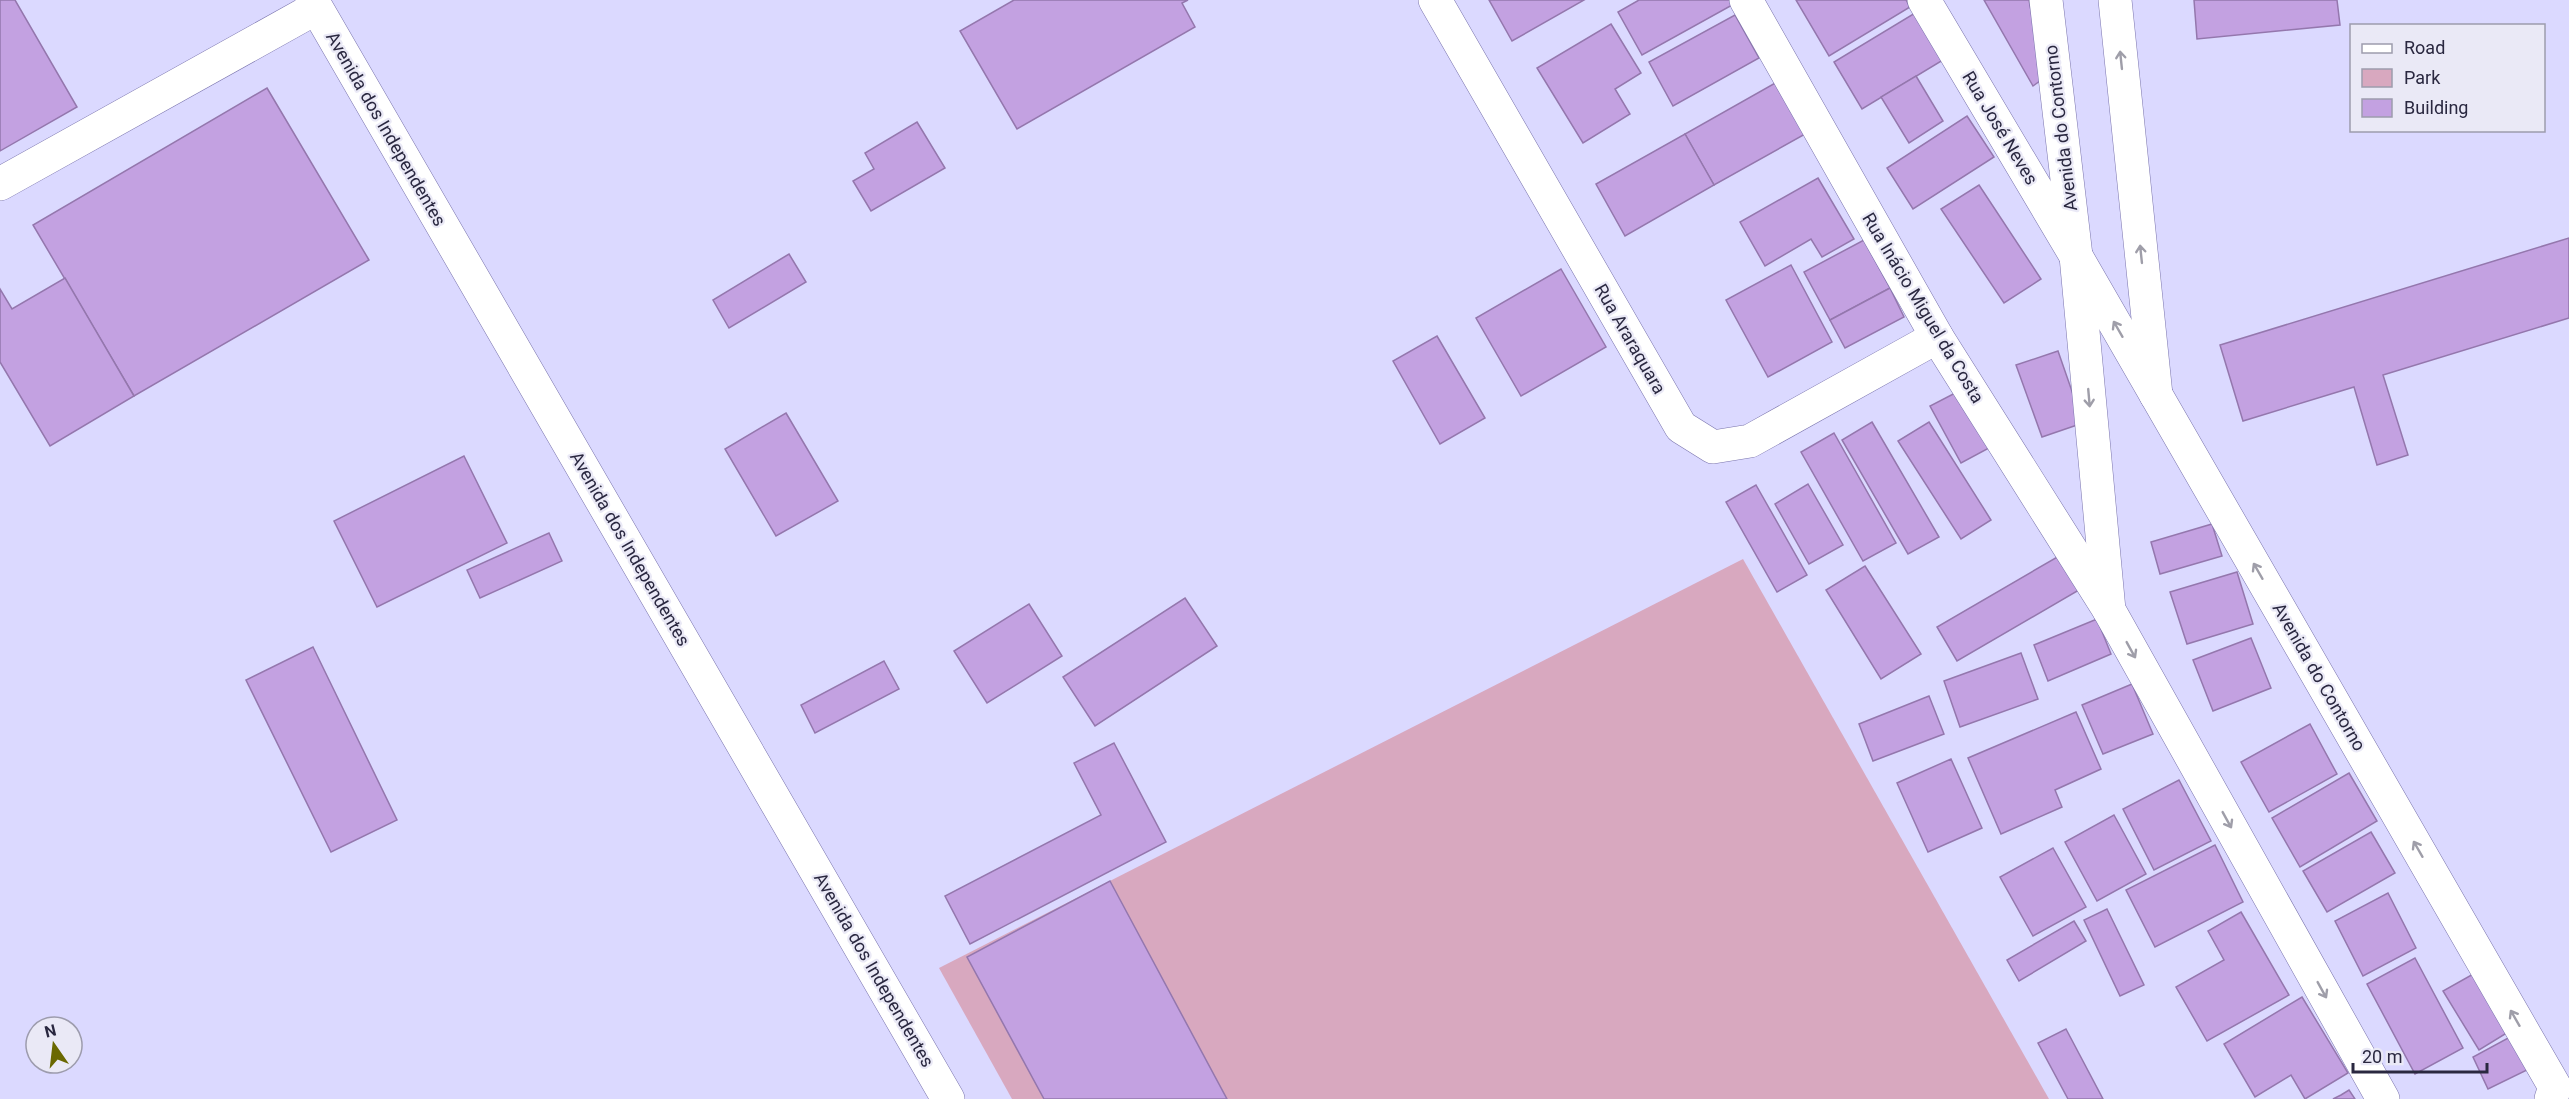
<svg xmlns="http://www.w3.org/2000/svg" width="2569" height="1099" font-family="Roboto,sans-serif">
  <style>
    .green { fill: #d8a8bf }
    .building { fill: #c3a1e1; stroke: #9477ad; stroke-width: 1.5 }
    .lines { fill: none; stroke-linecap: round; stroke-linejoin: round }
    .street-casing { stroke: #7a74ad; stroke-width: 34 }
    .secondary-casing { stroke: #7a74ad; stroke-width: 34 }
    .street { stroke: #fff; stroke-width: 33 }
    .secondary { stroke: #fff; stroke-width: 33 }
    .oneway { stroke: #9f9ea9 }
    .labels { text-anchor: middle; stroke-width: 4.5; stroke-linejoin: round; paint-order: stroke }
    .street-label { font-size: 18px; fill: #2a2840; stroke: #eae9f6 }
  </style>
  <rect width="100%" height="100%" fill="#dbd9ff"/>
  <polygon class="green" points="1743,559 2049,1099 1012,1099 939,968"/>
  <g class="building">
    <polygon points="0,0 15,0 77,107 0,151"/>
    <polygon points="1014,0 1188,0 1182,3 1195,27 1017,129 960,31"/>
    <polygon points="1489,0 1584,0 1512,41"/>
    <polygon points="1639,0 1731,0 1734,4 1642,55 1618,12"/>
    <polygon points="1796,0 1906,0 1910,7 1829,56"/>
    <polygon points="1984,0 2029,0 2044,78 2033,86"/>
    <polygon points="2194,0 2337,0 2340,25 2197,39"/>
    <polygon points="1915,13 1943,60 1862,109 1834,62"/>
    <polygon points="1735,15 1759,58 1673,106 1649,62"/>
    <polygon points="1611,24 1641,73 1615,89 1630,114 1583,143 1537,68"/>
    <polygon points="1916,76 1943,121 1909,143 1881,97"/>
    <polygon points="1777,82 1807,133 1714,185 1685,134"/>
    <polygon points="267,88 369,260 134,396 33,225"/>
    <polygon points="1967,116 1994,157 1913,209 1887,168"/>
    <polygon points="917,122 945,168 871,211 853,181 874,169 865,153"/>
    <polygon points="1685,134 1714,185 1625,236 1596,184"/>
    <polygon points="1818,178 1854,239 1822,257 1811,239 1765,266 1740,222"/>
    <polygon points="1979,185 2041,279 2004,303 1941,209"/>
    <polygon points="2569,238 2569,318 2383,375 2408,455 2377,465 2354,387 2243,421 2220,345"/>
    <polygon points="1864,240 1890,288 1830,320 1804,272"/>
    <polygon points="789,254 806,282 729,328 713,300"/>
    <polygon points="1791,265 1832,342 1768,377 1726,300"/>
    <polygon points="1561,269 1606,347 1521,396 1476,318"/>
    <polygon points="65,278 134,396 50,446 0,362 0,289 12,309"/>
    <polygon points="1890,288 1904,317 1845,348 1830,320"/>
    <polygon points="1437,336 1485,418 1440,444 1393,361"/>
    <polygon points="2058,351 2083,423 2042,437 2016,365"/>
    <polygon points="1959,391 1989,448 1961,463 1930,406"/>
    <polygon points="786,413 838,501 776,536 725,449"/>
    <polygon points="1872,422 1939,537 1908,554 1842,440"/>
    <polygon points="1929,422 1991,520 1961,539 1898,441"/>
    <polygon points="1834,433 1896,543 1863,561 1801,452"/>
    <polygon points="464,456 507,543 377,607 334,521"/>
    <polygon points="1808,484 1843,545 1809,564 1775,504"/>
    <polygon points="1756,485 1807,575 1777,592 1726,502"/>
    <polygon points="2212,524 2222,556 2160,574 2151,542"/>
    <polygon points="549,533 562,561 480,598 467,570"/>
    <polygon points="2059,556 2079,590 1957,661 1937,627"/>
    <polygon points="1865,566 1921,654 1881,679 1826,590"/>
    <polygon points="2237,572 2253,624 2187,644 2170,592"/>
    <polygon points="1185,598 1217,646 1095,726 1063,677"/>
    <polygon points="1029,604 1062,656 987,703 954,651"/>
    <polygon points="2097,619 2111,654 2048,681 2034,645"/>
    <polygon points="2251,638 2271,688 2213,711 2193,660"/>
    <polygon points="313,647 397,820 331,852 246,680"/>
    <polygon points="2021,653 2038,699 1960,727 1944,681"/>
    <polygon points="884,661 899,689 815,733 801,705"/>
    <polygon points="2132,684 2153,734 2103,754 2082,705"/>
    <polygon points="1929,696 1944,734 1873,761 1859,724"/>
    <polygon points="2076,712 2101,769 2055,790 2062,807 2001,834 1968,758"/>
    <polygon points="2310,724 2337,774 2269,812 2241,762"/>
    <polygon points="1114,743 1166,842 970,944 945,896 1101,815 1074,763"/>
    <polygon points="1951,759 1982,828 1928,852 1897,783"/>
    <polygon points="2349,773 2377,821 2300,867 2272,818"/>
    <polygon points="2179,780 2211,841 2154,870 2123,809"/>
    <polygon points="2114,815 2146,874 2097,901 2065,842"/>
    <polygon points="2371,832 2395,873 2327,912 2303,871"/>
    <polygon points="2215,845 2243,902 2155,947 2126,890"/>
    <polygon points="2053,848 2086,907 2033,936 2000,877"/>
    <polygon points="1110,881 1227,1099 1044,1099 967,957"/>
    <polygon points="2388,893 2416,948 2363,976 2335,921"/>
    <polygon points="2107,909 2144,985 2120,996 2084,920"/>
    <polygon points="2241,912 2289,995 2207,1041 2176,987 2224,960 2208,931"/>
    <polygon points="2074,921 2086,941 2019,981 2007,960"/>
    <polygon points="2415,958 2463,1048 2415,1074 2367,984"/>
    <polygon points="2475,973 2510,1031 2479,1050 2443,991"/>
    <polygon points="2302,997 2348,1073 2305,1099 2291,1075 2255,1097 2224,1044"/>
    <polygon points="2066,1029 2103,1099 2068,1099 2038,1043"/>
    <polygon points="2510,1037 2527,1070 2488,1089 2473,1057"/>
    <polygon points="2349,1090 2355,1099 2333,1099 2341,1095"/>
  </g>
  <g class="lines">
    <g class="street-casing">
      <g id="street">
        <polyline points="1435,0 1681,427 1713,447 1750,441 1937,337"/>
        <polyline points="1746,0 1937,337 2109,610"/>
        <polyline points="2115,0 2156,395"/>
        <polyline points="0,184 316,8"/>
      </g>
    </g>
    <g class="secondary-casing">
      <g id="secondary">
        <polyline points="312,0 948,1099"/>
        <polyline points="1924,0 2076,256 2555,1087 2551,1099"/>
        <polyline points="2046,0 2076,256 2109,610 2383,1099"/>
      </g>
    </g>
    <use href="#street" class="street"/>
    <use href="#secondary" class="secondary"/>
  </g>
  <defs><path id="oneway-shaft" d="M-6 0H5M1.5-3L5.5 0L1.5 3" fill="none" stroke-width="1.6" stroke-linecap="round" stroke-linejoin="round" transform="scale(1.5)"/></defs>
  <g class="oneway">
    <use href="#oneway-shaft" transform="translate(2121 60) rotate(-96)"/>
    <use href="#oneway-shaft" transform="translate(2141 254) rotate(-96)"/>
    <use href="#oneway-shaft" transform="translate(2118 329) rotate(-120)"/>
    <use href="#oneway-shaft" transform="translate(2089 398) rotate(85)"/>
    <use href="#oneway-shaft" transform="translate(2258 571) rotate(-120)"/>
    <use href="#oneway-shaft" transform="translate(2131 650) rotate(61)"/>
    <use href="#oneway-shaft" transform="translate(2227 820) rotate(61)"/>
    <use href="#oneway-shaft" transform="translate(2418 849) rotate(-120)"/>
    <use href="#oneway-shaft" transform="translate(2322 990) rotate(61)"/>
    <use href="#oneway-shaft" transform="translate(2515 1018) rotate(-120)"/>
  </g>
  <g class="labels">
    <g class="street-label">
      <text transform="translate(2000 128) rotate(59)" y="6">Rua José Neves</text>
      <text transform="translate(2061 128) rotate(-97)" y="6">Avenida do Contorno</text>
      <text transform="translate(386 129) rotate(60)" y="6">Avenida dos Independentes</text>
      <text transform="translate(1923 308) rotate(59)" y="6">Rua Inácio Miguel da Costa</text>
      <text transform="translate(1630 339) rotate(60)" y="6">Rua Araraquara</text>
      <text transform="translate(630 549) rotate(60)" y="6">Avenida dos Independentes</text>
      <text transform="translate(2319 677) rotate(60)" y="6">Avenida do Contorno</text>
      <text transform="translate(874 970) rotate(60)" y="6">Avenida dos Independentes</text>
    </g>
  </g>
  <rect x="2350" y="24" width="195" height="108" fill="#eae9f6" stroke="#9d9cad" stroke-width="1.5"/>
  <rect x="2362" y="44" width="30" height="9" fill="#ffffff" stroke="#9d9cad" stroke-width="1.5"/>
  <text x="2404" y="54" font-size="18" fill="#2a2840">Road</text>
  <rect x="2362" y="69" width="30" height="18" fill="#d8a8bf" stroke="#9d9cad" stroke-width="1.5"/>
  <text x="2404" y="84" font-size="18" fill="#2a2840">Park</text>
  <rect x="2362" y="99" width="30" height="18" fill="#c3a1e1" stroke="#9d9cad" stroke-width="1.5"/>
  <text x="2404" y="114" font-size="18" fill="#2a2840">Building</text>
  <g transform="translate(54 1045) rotate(346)"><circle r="28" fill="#eae9f6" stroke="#9d9cad" stroke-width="1.5"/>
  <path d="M0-4.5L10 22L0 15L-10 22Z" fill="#6a6801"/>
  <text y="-9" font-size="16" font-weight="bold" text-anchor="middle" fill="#2a2840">N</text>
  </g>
  <path d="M2353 1063v9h134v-9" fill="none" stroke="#2a2840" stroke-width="3"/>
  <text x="2362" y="1063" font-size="18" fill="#2a2840" stroke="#eae9f6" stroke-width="4.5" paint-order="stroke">20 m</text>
</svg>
